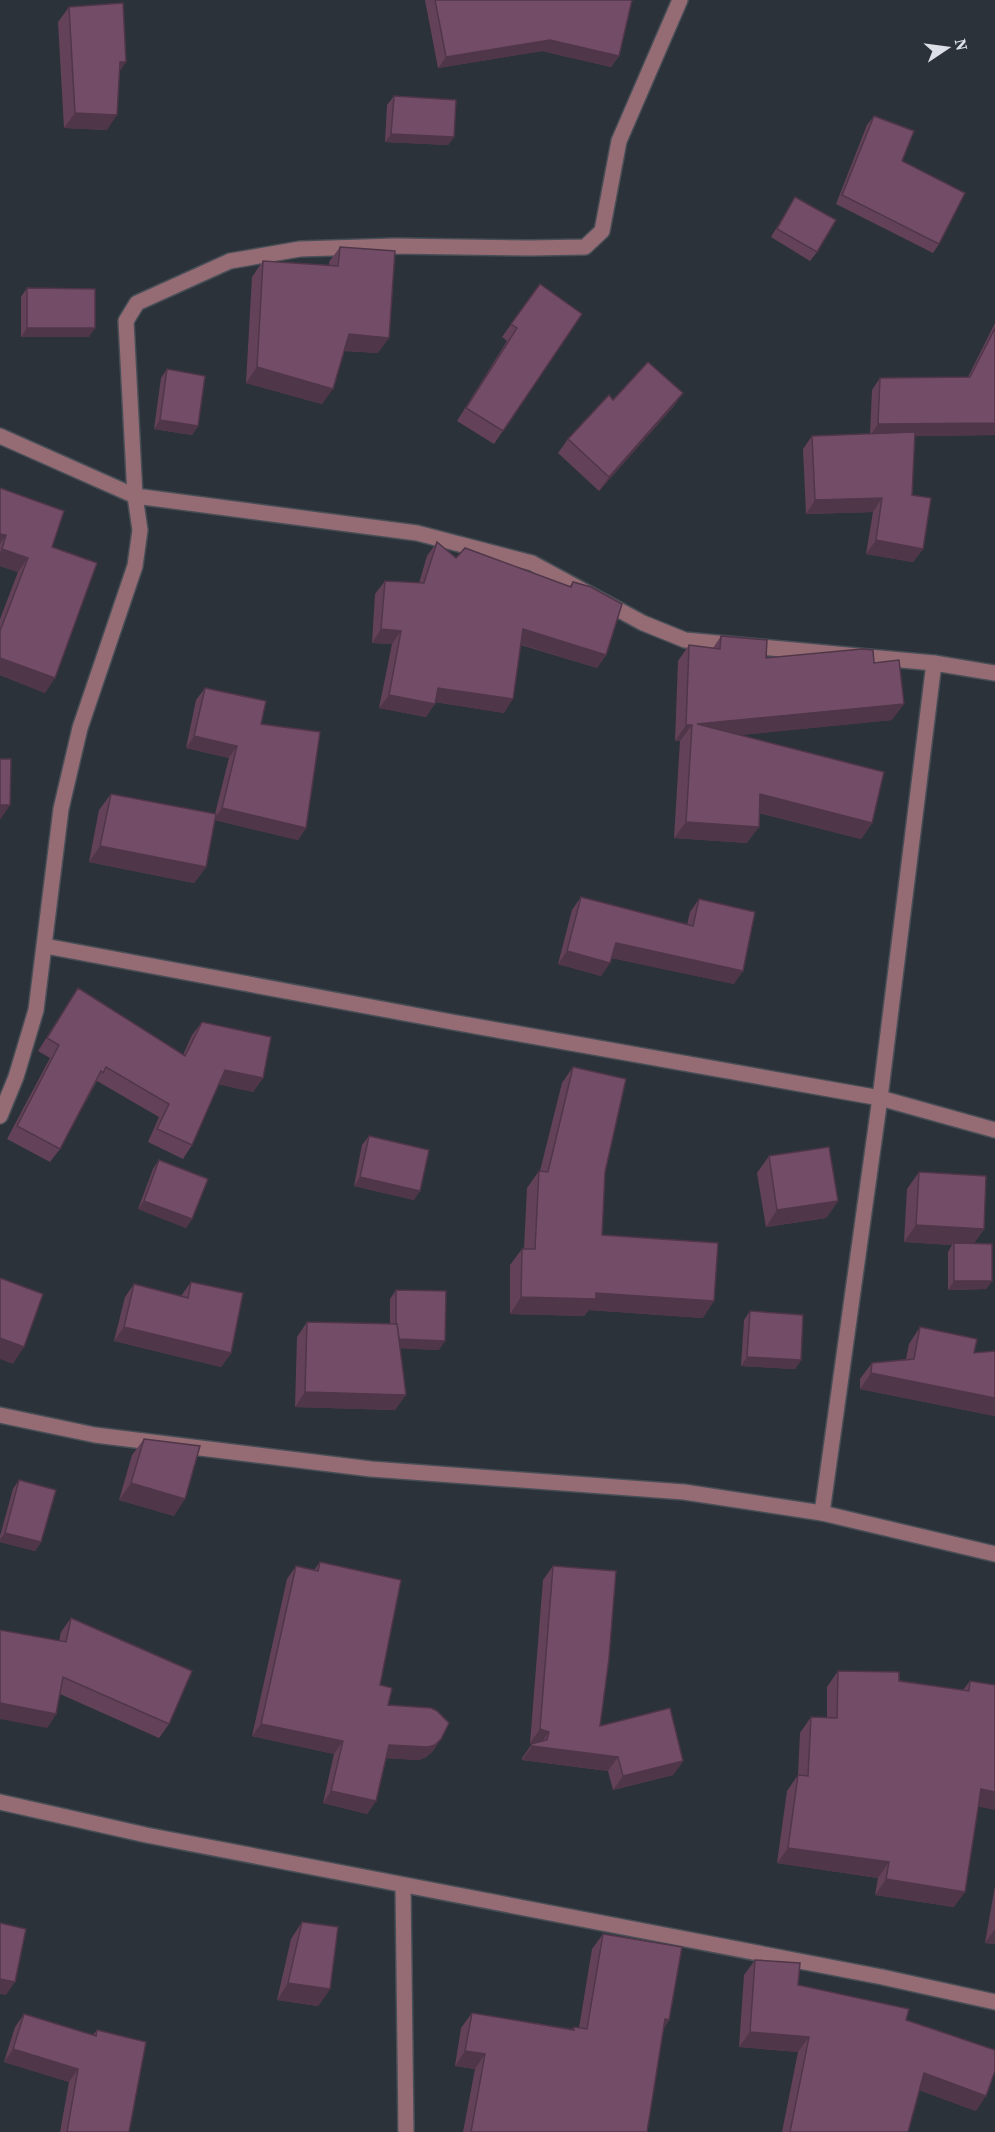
<svg xmlns="http://www.w3.org/2000/svg" width="995" height="2132" font-family="'Source Serif 4',serif">
  <style>
    .lines { fill: none; stroke-linecap: round; stroke-linejoin: round }
    .minor-casing { stroke: #484e56; stroke-width: 18 }
    .minor { stroke: #956b74; stroke-width: 15 }
    .wall { fill: #634259 }
    .shaded-wall { fill: #503649 }
    .building { fill: #734d68; stroke: #503649; stroke-width: 1.5 }
  </style>
  <rect width="100%" height="100%" fill="#2c323a"/>
  <g class="lines">
    <g class="minor-casing">
      <g id="minor">
        <polyline points="0,436 135,496 417,533 532,563 643,623 685,640 934,663 995,673"/>
        <polyline points="45,946 452,1022 880,1098 995,1130"/>
        <polyline points="0,1116 16,1077 36,1010 61,809 80,728 135,566 140,530 135,496 126,321 137,303 230,261 300,249 394,246 530,248 585,247 602,231 619,141 680,0"/>
        <polyline points="0,1415 95,1435 371,1469 684,1492 822,1513 995,1554"/>
        <polyline points="822,1513 880,1098 934,663"/>
        <polyline points="0,1802 146,1835 882,1977 995,2002"/>
        <polyline points="403,1885 406,2132"/>
      </g>
    </g>
    <use href="#minor" class="minor"/>
  </g>
  <g class="wall">
    <polygon points="425,0 632,0 619,56 611,67 542,51 438,68"/>
    <polygon points="69,7 107,130 64,128 58,22"/>
    <polygon points="394,96 454,137 448,145 385,142 387,105"/>
    <polygon points="874,116 902,161 939,244 933,253 836,204 867,125"/>
    <polygon points="795,197 817,252 810,261 771,237"/>
    <polygon points="340,247 378,353 344,351 322,404 246,383 252,277 263,261 329,265 329,262"/>
    <polygon points="540,284 582,314 494,444 457,421 507,341 502,337"/>
    <polygon points="27,288 89,337 21,337 21,297"/>
    <polygon points="995,323 995,435 915,436 912,495 923,549 913,562 866,554 873,512 806,514 803,449 812,436 870,434 872,390 880,378 968,377"/>
    <polygon points="167,369 198,426 192,435 154,429 161,378"/>
    <polygon points="683,393 673,407 599,491 558,453 568,439 613,400"/>
    <polygon points="0,488 52,547 45,693 0,675 0,619 18,572 0,566"/>
    <polygon points="437,542 456,558 569,587 573,582 606,655 597,668 521,645 504,713 435,702 426,717 379,708 392,644 372,643 375,594 385,581 419,583 427,556"/>
    <polygon points="721,636 766,658 874,663 892,720 740,735 872,823 861,839 759,813 747,843 674,838 680,741 675,741 678,661 689,645 713,648"/>
    <polygon points="205,688 261,724 306,828 298,840 215,820 206,867 194,883 89,862 99,810 111,794 215,814 229,758 186,748 196,700"/>
    <polygon points="581,897 687,925 690,912 699,899 734,984 612,958 601,976 558,964 572,910"/>
    <polygon points="78,988 183,1055 192,1035 202,1022 263,1078 253,1092 219,1084 192,1145 183,1159 148,1142 159,1117 97,1081 60,1149 50,1162 7,1139 50,1058 38,1051"/>
    <polygon points="573,1067 605,1172 602,1235 703,1318 589,1310 584,1316 510,1314 510,1265 522,1249 524,1249 527,1188 539,1171 540,1171 562,1083"/>
    <polygon points="369,1136 414,1200 354,1186 362,1145"/>
    <polygon points="769,1156 838,1201 826,1218 766,1227 757,1173"/>
    <polygon points="159,1160 192,1219 186,1228 138,1209 153,1169"/>
    <polygon points="919,1172 984,1229 974,1243 992,1281 986,1289 948,1290 948,1252 952,1245 904,1242 907,1189"/>
    <polygon points="191,1282 231,1353 221,1367 114,1341 125,1297 134,1284 181,1296"/>
    <polygon points="396,1290 439,1350 400,1348 395,1410 295,1407 297,1337 307,1322 390,1324 390,1299"/>
    <polygon points="750,1311 801,1360 795,1369 741,1366 744,1320"/>
    <polygon points="920,1327 974,1353 995,1351 995,1416 860,1389 860,1379 872,1363 906,1359 909,1344"/>
    <polygon points="144,1439 174,1516 119,1500 132,1455"/>
    <polygon points="19,1480 41,1542 35,1551 0,1542 0,1536 13,1489"/>
    <polygon points="320,1562 380,1685 388,1705 441,1739 432,1752 426,1757 419,1760 386,1758 376,1801 367,1814 323,1803 334,1754 252,1736 287,1579 296,1566 314,1570"/>
    <polygon points="553,1566 600,1726 683,1761 673,1775 613,1790 608,1771 522,1760 522,1758 532,1744 530,1743 543,1580"/>
    <polygon points="71,1618 169,1724 159,1738 60,1694 56,1714 47,1728 59,1641 61,1632"/>
    <polygon points="838,1671 963,1690 970,1681 978,1807 954,1907 875,1895 878,1878 777,1863 787,1791 798,1775 800,1733 811,1717 827,1718 827,1687"/>
    <polygon points="995,1886 995,1944 985,1943"/>
    <polygon points="302,1922 330,1989 318,2006 277,2000 291,1939"/>
    <polygon points="603,1934 669,2020 664,2028 647,2132 463,2132 475,2069 455,2066 461,2028 472,2013 572,2029 574,2027 579,2028 592,1949"/>
    <polygon points="755,1960 798,1985 906,2020 976,2111 919,2090 908,2132 782,2132 798,2052 739,2047 744,1975"/>
    <polygon points="24,2014 93,2035 97,2030 129,2132 60,2132 69,2082 4,2062 15,2027"/>
  </g>
  <g class="shaded-wall">
    <polygon points="550,40 619,56 611,67 542,51 438,68 446,57"/>
    <polygon points="120,62 126,62 116,77"/>
    <polygon points="75,113 117,115 107,130 64,128"/>
    <polygon points="391,134 454,137 448,145 385,142"/>
    <polygon points="27,328 95,328 89,337 21,337"/>
    <polygon points="349,334 389,338 378,353 338,350"/>
    <polygon points="257,367 333,389 322,404 246,383"/>
    <polygon points="683,393 673,407 599,491 609,477"/>
    <polygon points="160,420 198,426 192,435 154,429"/>
    <polygon points="995,423 995,435 869,437 878,424"/>
    <polygon points="882,498 873,512 806,514 815,500"/>
    <polygon points="0,534 6,535 0,544"/>
    <polygon points="876,540 923,549 913,562 866,554"/>
    <polygon points="2,549 28,558 18,572 0,566 0,552"/>
    <polygon points="381,629 401,631 392,644 372,643"/>
    <polygon points="523,629 606,655 597,668 514,642"/>
    <polygon points="0,658 55,678 45,693 0,675"/>
    <polygon points="438,688 513,699 504,713 429,701"/>
    <polygon points="389,695 435,704 426,717 379,708"/>
    <polygon points="904,704 892,720 691,740 697,724"/>
    <polygon points="686,725 692,725 680,741 675,741"/>
    <polygon points="194,736 237,746 229,758 186,748"/>
    <polygon points="760,794 872,823 861,839 749,810"/>
    <polygon points="0,805 10,805 0,820"/>
    <polygon points="222,808 306,828 298,840 214,820"/>
    <polygon points="686,822 759,827 747,843 674,838"/>
    <polygon points="100,846 206,867 194,883 89,862"/>
    <polygon points="616,943 743,971 734,984 606,957"/>
    <polygon points="567,951 610,963 601,976 558,964"/>
    <polygon points="225,1070 263,1078 253,1092 216,1084"/>
    <polygon points="360,1177 420,1191 414,1200 354,1186"/>
    <polygon points="144,1201 192,1219 186,1228 138,1209"/>
    <polygon points="838,1201 826,1218 766,1227 777,1210"/>
    <polygon points="916,1225 984,1229 972,1246 954,1243 952,1245 904,1242"/>
    <polygon points="954,1281 992,1281 986,1289 948,1290"/>
    <polygon points="596,1293 714,1301 703,1318 589,1310 584,1316 510,1314 521,1297"/>
    <polygon points="124,1327 231,1353 221,1367 114,1341"/>
    <polygon points="0,1338 24,1347 13,1364 0,1359"/>
    <polygon points="395,1339 445,1341 439,1350 389,1348"/>
    <polygon points="747,1357 801,1360 795,1369 741,1366"/>
    <polygon points="871,1373 995,1398 995,1416 860,1389"/>
    <polygon points="305,1392 406,1395 395,1410 295,1407"/>
    <polygon points="131,1483 185,1499 174,1516 119,1500"/>
    <polygon points="5,1533 41,1542 35,1551 0,1542 0,1539"/>
    <polygon points="0,1703 56,1714 47,1728 0,1719"/>
    <polygon points="261,1724 343,1741 334,1754 252,1736"/>
    <polygon points="540,1729 549,1732 539,1746 530,1743"/>
    <polygon points="441,1739 432,1752 426,1757 419,1760 380,1758 389,1745"/>
    <polygon points="532,1746 618,1757 608,1771 522,1760"/>
    <polygon points="683,1761 673,1775 613,1790 623,1776"/>
    <polygon points="981,1789 995,1792 995,1810 970,1805"/>
    <polygon points="331,1791 376,1801 367,1814 323,1803"/>
    <polygon points="788,1848 889,1862 878,1878 777,1863"/>
    <polygon points="886,1879 965,1892 954,1907 875,1895"/>
    <polygon points="995,1929 995,1944 985,1943"/>
    <polygon points="0,1979 15,1982 6,1995 0,1994"/>
    <polygon points="288,1983 330,1989 318,2006 277,2000"/>
    <polygon points="665,2019 669,2020 659,2035"/>
    <polygon points="750,2032 809,2037 798,2052 739,2047"/>
    <polygon points="13,2049 78,2069 69,2082 4,2062"/>
    <polygon points="465,2051 485,2054 475,2069 455,2066"/>
    <polygon points="924,2073 986,2096 976,2111 913,2088"/>
  </g>
  <g class="building">
    <polygon points="435,0 632,0 619,56 550,40 446,57"/>
    <polygon points="123,3 126,62 120,62 117,115 75,113 69,7"/>
    <polygon points="394,96 456,100 454,137 391,134"/>
    <polygon points="874,116 914,131 902,161 965,193 939,244 842,195"/>
    <polygon points="795,197 836,220 817,252 777,229"/>
    <polygon points="340,247 395,251 389,338 349,334 333,389 257,367 263,261 338,266"/>
    <polygon points="540,284 582,314 503,431 466,408 517,328 511,324"/>
    <polygon points="27,288 95,289 95,328 27,328"/>
    <polygon points="995,328 995,423 878,424 880,378 970,377"/>
    <polygon points="648,362 683,393 609,477 568,439 609,395 613,400"/>
    <polygon points="167,369 205,376 198,426 160,420"/>
    <polygon points="915,432 912,495 931,498 923,549 876,540 882,498 815,500 812,436"/>
    <polygon points="0,488 64,511 52,547 97,563 55,678 0,658 0,631 28,558 2,549 6,535 0,534"/>
    <polygon points="437,542 456,558 465,548 571,587 573,582 591,587 622,604 606,655 523,629 513,699 438,688 435,704 389,695 401,631 381,629 385,581 424,583"/>
    <polygon points="721,636 767,640 766,658 862,649 873,650 874,663 899,660 904,704 697,724 884,772 872,823 760,794 759,827 686,822 692,725 686,725 689,645 720,649"/>
    <polygon points="205,688 266,701 261,724 320,732 306,828 222,808 237,746 194,736"/>
    <polygon points="0,759 11,759 10,805 0,805"/>
    <polygon points="111,794 216,814 206,867 100,846"/>
    <polygon points="581,897 693,926 699,899 755,912 743,971 616,943 610,963 567,951"/>
    <polygon points="78,988 185,1056 202,1022 271,1037 263,1078 225,1070 192,1145 157,1129 169,1104 106,1067 103,1073 101,1071 60,1149 17,1126 59,1045 47,1038"/>
    <polygon points="573,1067 626,1079 605,1172 602,1235 718,1243 714,1301 596,1293 596,1299 521,1297 522,1249 535,1249 539,1171 548,1172"/>
    <polygon points="369,1136 429,1150 420,1191 360,1177"/>
    <polygon points="829,1147 838,1201 777,1210 769,1156"/>
    <polygon points="159,1160 208,1179 192,1219 144,1201"/>
    <polygon points="919,1172 986,1176 984,1229 916,1225"/>
    <polygon points="954,1243 992,1244 992,1281 954,1281"/>
    <polygon points="0,1278 43,1294 24,1347 0,1338"/>
    <polygon points="191,1282 243,1293 231,1353 124,1327 134,1284 188,1298"/>
    <polygon points="396,1290 446,1291 445,1341 399,1339 397,1324 396,1324"/>
    <polygon points="750,1311 803,1315 801,1360 747,1357"/>
    <polygon points="307,1322 397,1324 406,1395 305,1392"/>
    <polygon points="920,1327 977,1339 974,1353 995,1351 995,1398 871,1373 872,1363 914,1359"/>
    <polygon points="144,1439 200,1446 185,1499 131,1483"/>
    <polygon points="19,1480 56,1490 41,1542 5,1533"/>
    <polygon points="320,1562 401,1580 380,1685 392,1688 388,1705 431,1708 437,1711 449,1723 441,1739 435,1745 428,1747 389,1745 376,1801 331,1791 343,1741 261,1724 296,1566 318,1571"/>
    <polygon points="553,1566 616,1571 609,1658 600,1726 670,1708 683,1761 623,1776 618,1757 532,1746 531,1744 547,1740 549,1732 540,1729"/>
    <polygon points="71,1618 192,1671 169,1724 63,1677 56,1714 0,1703 0,1630 66,1642"/>
    <polygon points="838,1671 899,1672 899,1681 969,1691 970,1681 995,1685 995,1792 981,1789 965,1892 886,1879 889,1862 788,1848 798,1775 808,1776 811,1717 837,1718"/>
    <polygon points="302,1922 338,1927 330,1989 288,1983"/>
    <polygon points="0,1923 26,1929 15,1982 0,1979"/>
    <polygon points="603,1934 682,1947 669,2020 665,2019 647,2132 471,2132 485,2054 465,2051 472,2013 574,2030 574,2027 587,2029"/>
    <polygon points="755,1960 800,1963 798,1985 909,2009 906,2020 995,2050 995,2071 986,2096 924,2073 908,2132 790,2132 809,2037 750,2032"/>
    <polygon points="24,2014 96,2036 97,2030 146,2042 129,2132 67,2132 78,2069 13,2049"/>
  </g>
  <g transform="translate(947 48) rotate(77)" stroke="#2c323a" stroke-width="4.5" paint-order="stroke">
  <path d="M0-4.5L10 22L0 15L-10 22Z" fill="#dde0e6"/>
  <text y="-9" font-size="16" font-weight="bold" text-anchor="middle" fill="#dde0e6">N</text>
  </g>
</svg>
